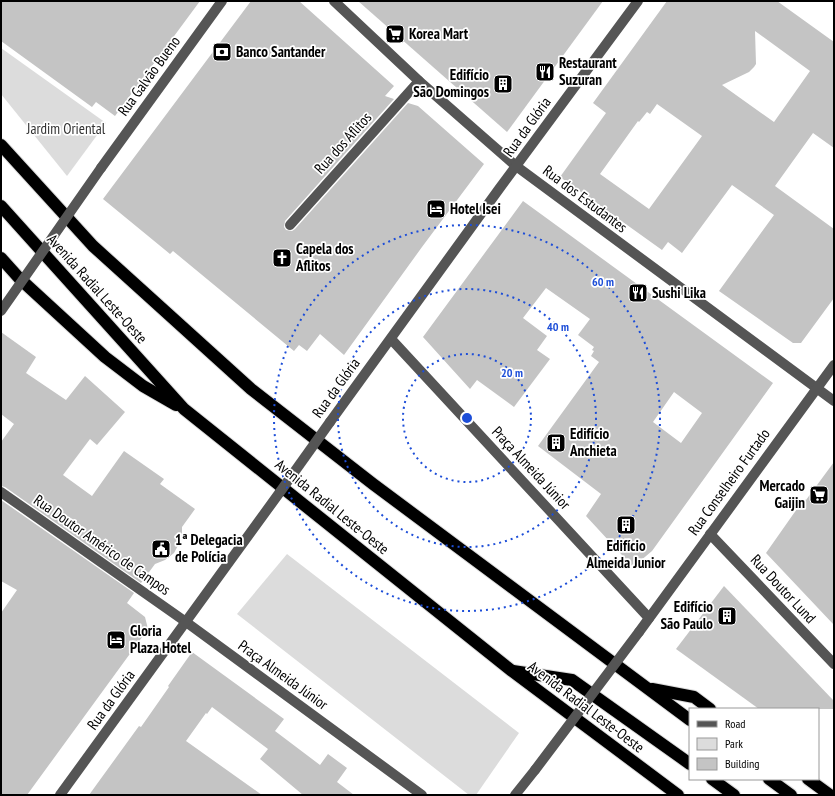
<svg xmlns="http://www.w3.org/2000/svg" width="835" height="796" font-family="'PT Sans Narrow',sans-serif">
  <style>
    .green { fill: #dcdcdc }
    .building { fill: #c4c4c4; fill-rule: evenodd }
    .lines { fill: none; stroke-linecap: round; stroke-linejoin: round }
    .highway-casing { stroke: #dbdbdb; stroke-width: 14 }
    .minor { stroke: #555; stroke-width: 10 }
    .highway { stroke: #000; stroke-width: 12 }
    .minor-bridge { stroke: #555; stroke-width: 10 }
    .ring { fill: none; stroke: #1d4ed8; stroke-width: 2; stroke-dasharray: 2 4 }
    .labels { text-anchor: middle; stroke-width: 3.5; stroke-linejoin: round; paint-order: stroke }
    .poi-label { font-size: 15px; font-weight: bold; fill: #000; stroke: #fff; text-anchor: start }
    .street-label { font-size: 15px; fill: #000; stroke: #fff }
    .park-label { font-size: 15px; fill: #333; stroke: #fff }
    .centre { fill: #1d4ed8; stroke: #fff; stroke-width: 2 }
    .ring-label { font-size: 12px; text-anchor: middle; font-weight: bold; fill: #1d4ed8; stroke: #fff; stroke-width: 3.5; stroke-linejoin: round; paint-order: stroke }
  </style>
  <rect width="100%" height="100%" fill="#fff"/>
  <g class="green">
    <polygon points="1,48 106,123 67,176 1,94"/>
    <polygon points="287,554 519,733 476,795 469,795 237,614"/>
  </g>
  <g class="building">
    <polygon points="1,1 200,1 115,116 96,102 92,107 1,41"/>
    <polygon points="251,1 299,1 394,86 385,96 394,99 285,221 284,227 286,230 292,231 295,229 408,103 418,106 484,164 422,247 344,355 320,334 307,351 299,345 294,351 173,251 170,254 103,199"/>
    <polygon points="358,1 603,1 507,132"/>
    <path d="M667,1H777L834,42V148L813,133L775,186L834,229V298L801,343H793L719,291L774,215L732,185L682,253L668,242L662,250L560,177L606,113L593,103ZM755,31L810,71L774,122L722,85L749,72L754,67L756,64ZM657,104L702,136L649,209L600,174L638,121L639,122L647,112L650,114Z"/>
    <path d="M523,201L773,383L652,551L633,567L586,516L601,494L538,446L599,362L591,356L594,351L592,350L594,347L578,335L590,319L546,288L523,318L547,336L537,350L550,359L514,407L477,380L470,389L423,337ZM674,392L702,413L681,443L653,422Z"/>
    <polygon points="1,332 36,357 26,373 66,400 85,376 125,412 97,445 90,439 63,475 92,496 124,451 164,479 160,484 195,509 182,527 182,535 181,540 174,553 165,560 155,564 141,583 5,487 1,486 1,442 14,424 1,414"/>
    <polygon points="834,462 834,625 766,553 799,506 804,499 806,500"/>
    <polygon points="1,500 134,593 127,603 145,617 148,629 27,795 1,795 1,613 17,590 1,581"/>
    <polygon points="724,586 834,701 834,709 759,709 676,649"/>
    <polygon points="192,652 284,719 275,731 320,765 328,754 347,768 337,782 354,795 303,795 260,759 268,749 212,707 207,714 206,713 186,741 262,795 89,795 139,726 141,727 169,687 168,686"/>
  </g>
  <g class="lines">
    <g class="highway-casing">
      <g id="highway">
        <polyline points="1,145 93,246 251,389 373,484 690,720"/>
        <polyline points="1,206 184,409 512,671 678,795"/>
        <polyline points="1,258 19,278 105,357 143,386 176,405"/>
        <polyline points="513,671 572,680 690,764"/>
        <polyline points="652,689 694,697 710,709"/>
        <polyline points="712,779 734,795"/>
        <polyline points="769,779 791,795"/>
        <polyline points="808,779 830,795"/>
      </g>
    </g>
    <g class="minor">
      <polyline points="334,1 419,81 516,166 834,401"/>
      <polyline points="101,168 222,1"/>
      <polyline points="290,225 419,81"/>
      <polyline points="391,339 649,618"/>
      <polyline points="330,422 499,189 638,1"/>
      <polyline points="1,492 186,622 422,795"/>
      <polyline points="710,534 834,664"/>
      <polyline points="639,632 834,365"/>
      <polyline points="60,795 280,492"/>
      <polyline points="515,795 535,770"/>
    </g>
    <use href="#highway" class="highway"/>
    <g class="minor-bridge">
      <polyline points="1,311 101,168"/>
      <polyline points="280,492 330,422"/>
      <polyline points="535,770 639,632"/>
    </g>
  </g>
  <g class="ring">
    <circle cx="467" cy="418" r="64"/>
    <circle cx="467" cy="418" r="129"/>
    <circle cx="467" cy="418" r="193"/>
  </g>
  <defs>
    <g id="supermarket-square" transform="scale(1)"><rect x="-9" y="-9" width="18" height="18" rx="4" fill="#000" stroke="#fff"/><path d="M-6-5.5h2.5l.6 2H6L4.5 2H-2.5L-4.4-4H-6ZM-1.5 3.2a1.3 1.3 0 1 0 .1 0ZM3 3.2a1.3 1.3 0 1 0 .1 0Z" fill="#fff"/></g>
    <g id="bank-square" transform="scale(1)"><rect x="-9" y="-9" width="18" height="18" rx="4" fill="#000" stroke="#fff"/><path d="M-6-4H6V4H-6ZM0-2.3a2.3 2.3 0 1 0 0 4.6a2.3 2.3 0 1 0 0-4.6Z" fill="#fff"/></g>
    <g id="restaurant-square" transform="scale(1)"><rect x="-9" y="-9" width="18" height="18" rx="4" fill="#000" stroke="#fff"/><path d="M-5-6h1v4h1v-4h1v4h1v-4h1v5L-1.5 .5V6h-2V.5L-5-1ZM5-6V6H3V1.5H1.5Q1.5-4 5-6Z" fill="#fff"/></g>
    <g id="building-square" transform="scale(1)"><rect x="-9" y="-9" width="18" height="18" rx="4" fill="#000" stroke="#fff"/><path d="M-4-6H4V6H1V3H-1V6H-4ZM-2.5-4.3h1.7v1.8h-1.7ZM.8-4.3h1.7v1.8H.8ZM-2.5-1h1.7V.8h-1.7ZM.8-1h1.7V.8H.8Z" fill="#fff"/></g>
    <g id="hotel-square" transform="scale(1)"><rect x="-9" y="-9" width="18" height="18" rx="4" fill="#000" stroke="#fff"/><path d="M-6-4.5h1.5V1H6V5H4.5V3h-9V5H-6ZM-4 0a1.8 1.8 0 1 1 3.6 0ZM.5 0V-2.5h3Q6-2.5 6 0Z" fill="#fff"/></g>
    <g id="church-square" transform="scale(1)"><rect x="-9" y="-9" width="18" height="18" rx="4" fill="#000" stroke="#fff"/><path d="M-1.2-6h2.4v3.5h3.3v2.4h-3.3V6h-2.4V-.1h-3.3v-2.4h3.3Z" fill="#fff"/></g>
    <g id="civic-square" transform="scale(1)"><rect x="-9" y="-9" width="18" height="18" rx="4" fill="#000" stroke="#fff"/><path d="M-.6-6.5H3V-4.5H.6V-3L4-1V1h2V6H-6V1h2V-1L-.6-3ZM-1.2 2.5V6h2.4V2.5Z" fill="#fff"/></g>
  </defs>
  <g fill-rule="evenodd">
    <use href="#supermarket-square" x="395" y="34"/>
    <use href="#bank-square" x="222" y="52"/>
    <use href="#restaurant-square" x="545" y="72"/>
    <use href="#building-square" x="503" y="84"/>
    <use href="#hotel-square" x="436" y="209"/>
    <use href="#church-square" x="282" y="258"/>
    <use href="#restaurant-square" x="638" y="293"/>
    <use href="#building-square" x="556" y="443"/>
    <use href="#supermarket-square" x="819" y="495"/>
    <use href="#building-square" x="626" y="525"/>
    <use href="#civic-square" x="161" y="549"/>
    <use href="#building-square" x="727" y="616"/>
    <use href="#hotel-square" x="116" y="640"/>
  </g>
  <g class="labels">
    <g class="poi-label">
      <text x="409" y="39">Korea Mart</text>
      <text x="236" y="57">Banco Santander</text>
      <text x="559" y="68">Restaurant<tspan x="559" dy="17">Suzuran</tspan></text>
      <text x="489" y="80" text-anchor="end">Edifício<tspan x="489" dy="17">São Domingos</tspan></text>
      <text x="450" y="214">Hotel Isei</text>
      <text x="296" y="254">Capela dos<tspan x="296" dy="17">Aflitos</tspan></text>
      <text x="652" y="298">Sushi Lika</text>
      <text x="570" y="439">Edifício<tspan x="570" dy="17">Anchieta</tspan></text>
      <text x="805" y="491" text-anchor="end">Mercado<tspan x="805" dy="17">Gaijin</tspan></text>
      <text x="175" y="545">1ª Delegacia<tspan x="175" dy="17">de Polícia</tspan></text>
      <text x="626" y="551" text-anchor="middle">Edifício<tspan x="626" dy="17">Almeida Junior</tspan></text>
      <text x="713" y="612" text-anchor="end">Edifício<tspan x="713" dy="17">São Paulo</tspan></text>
      <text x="130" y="636">Gloria<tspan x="130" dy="17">Plaza Hotel</tspan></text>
    </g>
    <g class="street-label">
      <text transform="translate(149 76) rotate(-54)" y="5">Rua Galvão Bueno</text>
      <text transform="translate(527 127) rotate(-54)" y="5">Rua da Glória</text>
      <text transform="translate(343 143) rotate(-48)" y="5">Rua dos Aflitos</text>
      <text transform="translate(585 199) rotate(37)" y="5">Rua dos Estudantes</text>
      <text transform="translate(97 289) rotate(48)" y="5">Avenida Radial Leste-Oeste</text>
      <text transform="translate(336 388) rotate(-54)" y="5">Rua da Glória</text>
      <text transform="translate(531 468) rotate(47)" y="5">Praça Almeida Júnior</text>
      <text transform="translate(729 482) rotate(-54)" y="5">Rua Conselheiro Furtado</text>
      <text transform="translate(332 507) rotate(39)" y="5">Avenida Radial Leste-Oeste</text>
      <text transform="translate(102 545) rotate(35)" y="5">Rua Doutor Américo de Campos</text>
      <text transform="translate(783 589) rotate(47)" y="5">Rua Doutor Lund</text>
      <text transform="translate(283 675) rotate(36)" y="5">Praça Almeida Júnior</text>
      <text transform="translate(111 700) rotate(-54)" y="5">Rua da Glória</text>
      <text transform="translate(586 707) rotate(37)" y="5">Avenida Radial Leste-Oeste</text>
    </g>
    <g class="park-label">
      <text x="66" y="134">Jardim Oriental</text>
    </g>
  </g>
  <circle cx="467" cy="418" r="6" class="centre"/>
  <g class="ring-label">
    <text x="603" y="286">60 m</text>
    <text x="558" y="331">40 m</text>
    <text x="512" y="377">20 m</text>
  </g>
  <rect width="835" height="796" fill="none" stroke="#000000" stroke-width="4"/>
  <rect x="689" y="708" width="130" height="72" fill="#ffffff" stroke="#999999"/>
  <rect x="697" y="721" width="20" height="6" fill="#555555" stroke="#999999"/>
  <text x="725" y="728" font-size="12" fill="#000000">Road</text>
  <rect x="697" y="738" width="20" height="12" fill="#dcdcdc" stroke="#999999"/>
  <text x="725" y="748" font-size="12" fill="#000000">Park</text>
  <rect x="697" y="758" width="20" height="12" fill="#c4c4c4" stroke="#999999"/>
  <text x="725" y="768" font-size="12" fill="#000000">Building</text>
</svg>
